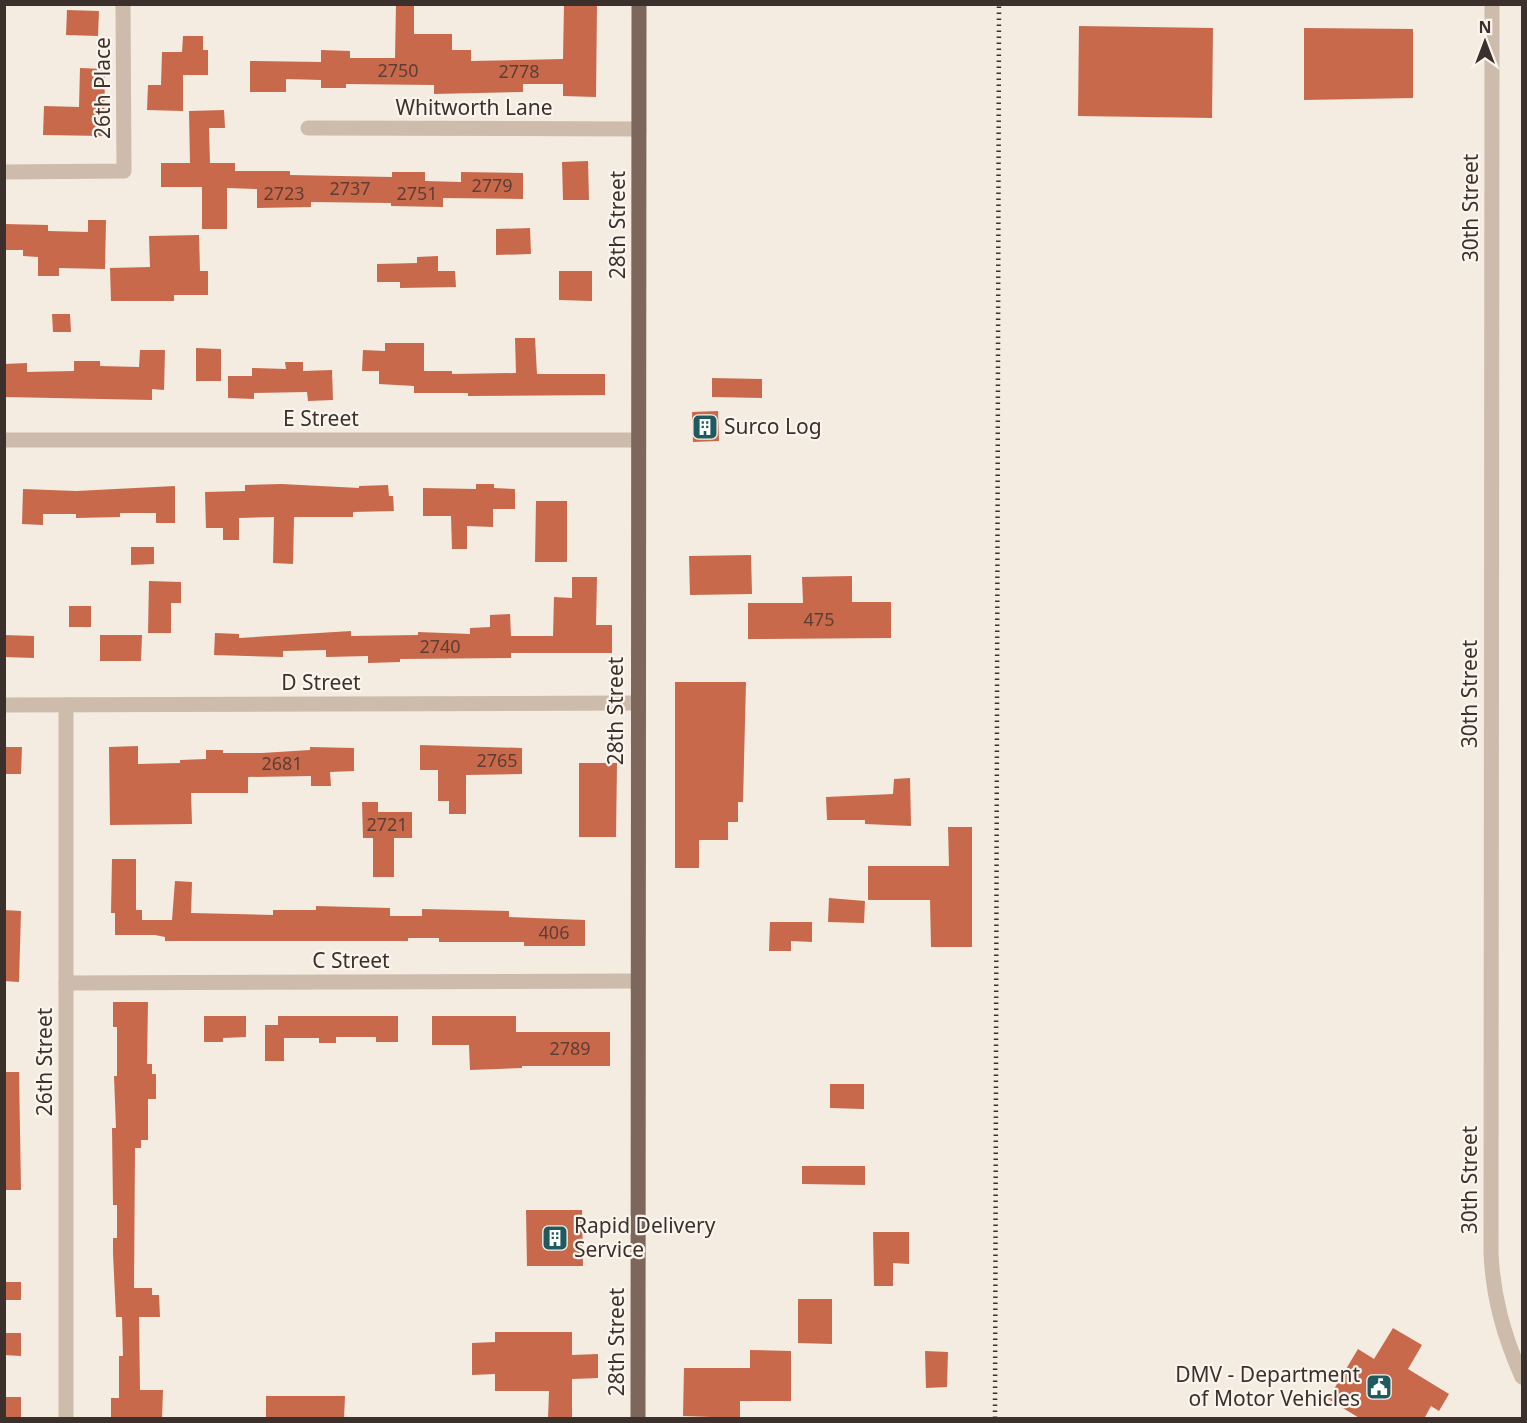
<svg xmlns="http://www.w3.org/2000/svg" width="1527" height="1423" font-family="'Noto Sans',sans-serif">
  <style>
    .building { fill: #c8694b }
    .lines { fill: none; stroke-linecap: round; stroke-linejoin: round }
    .minor { stroke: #cdbbac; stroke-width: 15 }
    .major { stroke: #7d675c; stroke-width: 15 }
    .rail { stroke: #3b302b; stroke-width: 4.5; stroke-dasharray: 1.5 4.5; stroke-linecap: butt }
    .labels { text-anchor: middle; stroke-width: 4.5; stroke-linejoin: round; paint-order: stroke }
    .number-label { font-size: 18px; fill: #5e3e33 }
    .street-label { font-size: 21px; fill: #3b302b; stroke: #fbf5ee }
    .poi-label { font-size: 21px; fill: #3b302b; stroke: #fbf5ee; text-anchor: start }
  </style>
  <rect width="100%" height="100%" fill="#f4ebe1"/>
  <g class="building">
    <polygon points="396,4 414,4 414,34 452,34 452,50 471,50 471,61 563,59 564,4 597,4 596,97 563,96 563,84 523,84 523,92 434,94 434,85 346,84 346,88 321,88 321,80 286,79 286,92 250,92 250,61 321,62 321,50 350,51 350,58 395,58"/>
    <polygon points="67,10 99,11 98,36 66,35"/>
    <polygon points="1079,26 1213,28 1212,118 1078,116"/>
    <polygon points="1304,28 1413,29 1413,98 1304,100"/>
    <polygon points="183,36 203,36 203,50 208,50 208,75 183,75 183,111 147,110 148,85 161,85 162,52 182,52"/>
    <polygon points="80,68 105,69 104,136 43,135 44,106 79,107"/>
    <polygon points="224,110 225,128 209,128 210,163 235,163 235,171 290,171 290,175 392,177 392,172 425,172 425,181 461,182 461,172 523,173 523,199 443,198 443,207 391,206 391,203 311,202 311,207 257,208 257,189 227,188 227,229 202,229 202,187 161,187 161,163 190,163 189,111"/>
    <polygon points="588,161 589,200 563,200 562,162"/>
    <polygon points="88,220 106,220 105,269 59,268 59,276 38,276 38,257 23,256 23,250 4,250 4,224 48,225 48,231 88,232"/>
    <polygon points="530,228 531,254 496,255 496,229"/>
    <polygon points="199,235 200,271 208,271 208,295 174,295 174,301 111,301 110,268 150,267 149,236"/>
    <polygon points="438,256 438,271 455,271 456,287 400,288 400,282 377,282 377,264 417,263 417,257"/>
    <polygon points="559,271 592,271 592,301 559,300"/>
    <polygon points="52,314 70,314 71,332 53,332"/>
    <polygon points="515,338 535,338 537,374 605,374 605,395 468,396 468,393 414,393 414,386 379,384 379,371 362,371 363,350 385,351 385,343 424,343 424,371 452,371 452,374 516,373"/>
    <polygon points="196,348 221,349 221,381 196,381"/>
    <polygon points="140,350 165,350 164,390 152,389 152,400 4,397 4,364 27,363 27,372 74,371 74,361 100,361 100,366 139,367"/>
    <polygon points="285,362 303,362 303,371 332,370 333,400 308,401 307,392 254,393 254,399 228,398 228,376 252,376 252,368 286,369"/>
    <polygon points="712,378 762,379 762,398 712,397"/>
    <polygon points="718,411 719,441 693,442 692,412"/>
    <polygon points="281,484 359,488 359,486 388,485 389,496 393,496 394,511 353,512 353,517 294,517 293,564 273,563 274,517 239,518 239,540 223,540 223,528 206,528 205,492 245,491 245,485"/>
    <polygon points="476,484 494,484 494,488 515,489 515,509 493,509 493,527 467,526 467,549 452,549 451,516 423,516 423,488 476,489"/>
    <polygon points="175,486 175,523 156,523 156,513 120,513 120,517 76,518 76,514 43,514 43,525 22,524 23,489 76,491"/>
    <polygon points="536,501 567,501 567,562 535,562"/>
    <polygon points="131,547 154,547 154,564 131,565"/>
    <polygon points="751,555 752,594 690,595 689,556"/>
    <polygon points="852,576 852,602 891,602 891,638 748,639 748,603 803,603 802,577"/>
    <polygon points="572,577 597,577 596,625 612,625 612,653 511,653 511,658 400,659 400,662 368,663 368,656 326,657 326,650 283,651 283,657 214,655 215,633 239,634 239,638 351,631 351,636 418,635 418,632 470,634 470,628 490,627 490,615 510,614 511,636 553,636 554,597 572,598"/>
    <polygon points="149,581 181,582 181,603 171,603 171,633 148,633"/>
    <rect x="69" y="606" width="22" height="21"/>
    <polygon points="4,635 34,636 34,658 4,657"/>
    <polygon points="100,635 142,635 141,661 100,661"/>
    <polygon points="675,682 746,682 743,802 738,802 738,822 728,822 728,840 699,840 699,868 675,868"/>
    <polygon points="420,745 522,748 522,774 466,775 466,814 449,814 449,801 438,801 438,770 420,770"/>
    <polygon points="138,746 138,764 180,763 180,760 206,759 206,750 223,750 223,753 262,753 310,750 310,747 354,748 354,771 330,772 331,786 311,786 311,776 248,777 248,793 191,793 192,824 110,825 109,747"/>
    <polygon points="4,747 22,747 21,774 4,774"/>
    <polygon points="579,763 617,763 616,837 579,837"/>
    <polygon points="910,778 911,826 865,824 865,820 827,820 826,797 893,794 894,779"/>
    <polygon points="362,802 378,802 378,812 412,812 412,838 394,838 394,877 373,877 373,838 363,838"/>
    <polygon points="948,827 972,827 972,947 931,947 930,900 868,900 868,866 949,866"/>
    <polygon points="112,859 136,859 136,910 142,910 142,920 172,920 175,881 192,882 191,913 273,915 273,910 316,910 316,906 390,908 390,916 422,916 422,909 509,911 509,917 585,920 585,946 524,946 524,942 439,942 439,938 408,938 408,941 165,941 165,937 155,935 115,935 115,913 111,913"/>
    <polygon points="829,898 865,901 864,923 828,922"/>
    <polygon points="4,910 21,911 19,982 4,981"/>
    <polygon points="770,922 812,922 812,942 791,941 791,951 769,951"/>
    <polygon points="113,1002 148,1002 147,1064 152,1064 152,1074 156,1074 156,1099 148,1099 148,1140 141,1140 141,1148 135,1148 134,1288 152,1288 152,1295 159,1295 160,1317 139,1317 140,1390 163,1390 162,1419 111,1419 111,1398 119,1398 119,1356 123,1356 122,1317 116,1317 113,1253 113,1238 117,1238 117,1205 113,1205 112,1128 116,1128 114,1076 117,1076 117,1027 113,1027"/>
    <polygon points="204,1016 246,1016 246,1037 223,1038 223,1042 204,1042"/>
    <polygon points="278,1016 398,1016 398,1042 376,1042 376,1037 336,1037 336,1043 319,1043 319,1038 284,1038 284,1061 265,1061 265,1025 278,1025"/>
    <polygon points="432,1016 516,1016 516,1032 610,1032 610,1066 522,1066 522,1068 470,1070 469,1045 432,1045"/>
    <polygon points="4,1072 19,1072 21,1190 4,1190"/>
    <polygon points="830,1084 864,1084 864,1109 830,1108"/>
    <polygon points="802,1166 865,1166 865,1185 802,1184"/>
    <polygon points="526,1210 582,1210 583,1266 527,1266"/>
    <polygon points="873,1232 909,1232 909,1264 893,1263 893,1286 874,1286"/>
    <rect x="4" y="1282" width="17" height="18"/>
    <polygon points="798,1299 832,1299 832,1344 798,1343"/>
    <polygon points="1393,1328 1422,1345 1408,1369 1449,1394 1439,1411 1431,1406 1424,1419 1361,1419 1328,1399 1358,1349 1374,1359"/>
    <polygon points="495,1332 572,1332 572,1355 598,1354 598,1378 572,1379 572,1419 548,1419 549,1391 495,1391 495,1374 472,1375 472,1343 495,1342"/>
    <polygon points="4,1333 21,1333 21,1356 4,1355"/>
    <polygon points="750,1350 791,1351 791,1401 740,1401 740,1418 683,1416 684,1368 750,1368"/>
    <polygon points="925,1351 948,1352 947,1387 926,1388"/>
    <polygon points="266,1396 345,1396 344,1419 266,1419"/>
    <rect x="4" y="1397" width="17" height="22"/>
  </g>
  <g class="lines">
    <g class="minor">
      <path d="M1492,4L1491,1253C1493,1298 1504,1336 1522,1377"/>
      <polyline points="308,128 639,129"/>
      <polyline points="4,172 124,171 123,4"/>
      <polyline points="4,440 638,440"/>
      <polyline points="4,705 637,703"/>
      <polyline points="66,983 637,981"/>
      <polyline points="66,1418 66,705"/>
    </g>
    <polyline class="major" points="638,1418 639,4"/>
    <polyline class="rail" points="995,1418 999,4"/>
  </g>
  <defs>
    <g id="building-square" transform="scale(1.35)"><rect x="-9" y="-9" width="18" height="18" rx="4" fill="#1f5a5e" stroke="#fbf5ee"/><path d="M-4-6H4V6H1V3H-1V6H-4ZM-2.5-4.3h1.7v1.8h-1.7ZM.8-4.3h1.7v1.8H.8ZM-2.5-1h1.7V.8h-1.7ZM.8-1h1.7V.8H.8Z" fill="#fff"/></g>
    <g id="civic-square" transform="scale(1.35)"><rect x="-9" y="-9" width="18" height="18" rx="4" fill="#1f5a5e" stroke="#fbf5ee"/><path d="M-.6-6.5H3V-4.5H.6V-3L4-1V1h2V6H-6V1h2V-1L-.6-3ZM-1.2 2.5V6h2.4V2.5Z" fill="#fff"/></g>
  </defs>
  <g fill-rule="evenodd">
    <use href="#building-square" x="705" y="427"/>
    <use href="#building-square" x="555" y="1238"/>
    <use href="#civic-square" x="1379" y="1387"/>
  </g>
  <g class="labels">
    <g class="number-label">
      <text x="398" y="77">2750</text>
      <text x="519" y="78">2778</text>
      <text x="492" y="192">2779</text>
      <text x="350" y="195">2737</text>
      <text x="284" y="200">2723</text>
      <text x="417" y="200">2751</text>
      <text x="819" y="626">475</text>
      <text x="440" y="653">2740</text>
      <text x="497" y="767">2765</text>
      <text x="282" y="770">2681</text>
      <text x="387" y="831">2721</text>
      <text x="554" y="939">406</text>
      <text x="570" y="1055">2789</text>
    </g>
    <g class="street-label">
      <text transform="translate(103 88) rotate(-90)" y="7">26th Place</text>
      <text x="474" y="115">Whitworth Lane</text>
      <text transform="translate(1471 208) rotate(-90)" y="7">30th Street</text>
      <text transform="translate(618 225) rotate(-90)" y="7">28th Street</text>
      <text x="321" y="426">E Street</text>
      <text x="321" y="690">D Street</text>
      <text transform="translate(1470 694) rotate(-90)" y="7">30th Street</text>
      <text transform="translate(616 711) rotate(-90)" y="7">28th Street</text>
      <text x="351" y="968">C Street</text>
      <text transform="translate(45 1062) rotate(-90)" y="7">26th Street</text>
      <text transform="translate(1470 1180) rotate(-90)" y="7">30th Street</text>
      <text transform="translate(617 1342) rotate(-90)" y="7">28th Street</text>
    </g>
    <g class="poi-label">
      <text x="724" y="434">Surco Log</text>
      <text x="574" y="1233">Rapid Delivery<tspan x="574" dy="24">Service</tspan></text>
      <text x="1360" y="1382" text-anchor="end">DMV - Department<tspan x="1360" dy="24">of Motor Vehicles</tspan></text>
    </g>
  </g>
  <rect width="1527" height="1423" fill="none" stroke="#3b302b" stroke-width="12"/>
  <g transform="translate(1485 42)" stroke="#fbf5ee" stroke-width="4.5" paint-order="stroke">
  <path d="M0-4.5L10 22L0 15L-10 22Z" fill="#3b302b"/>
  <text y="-9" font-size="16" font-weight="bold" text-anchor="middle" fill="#3b302b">N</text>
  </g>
</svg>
